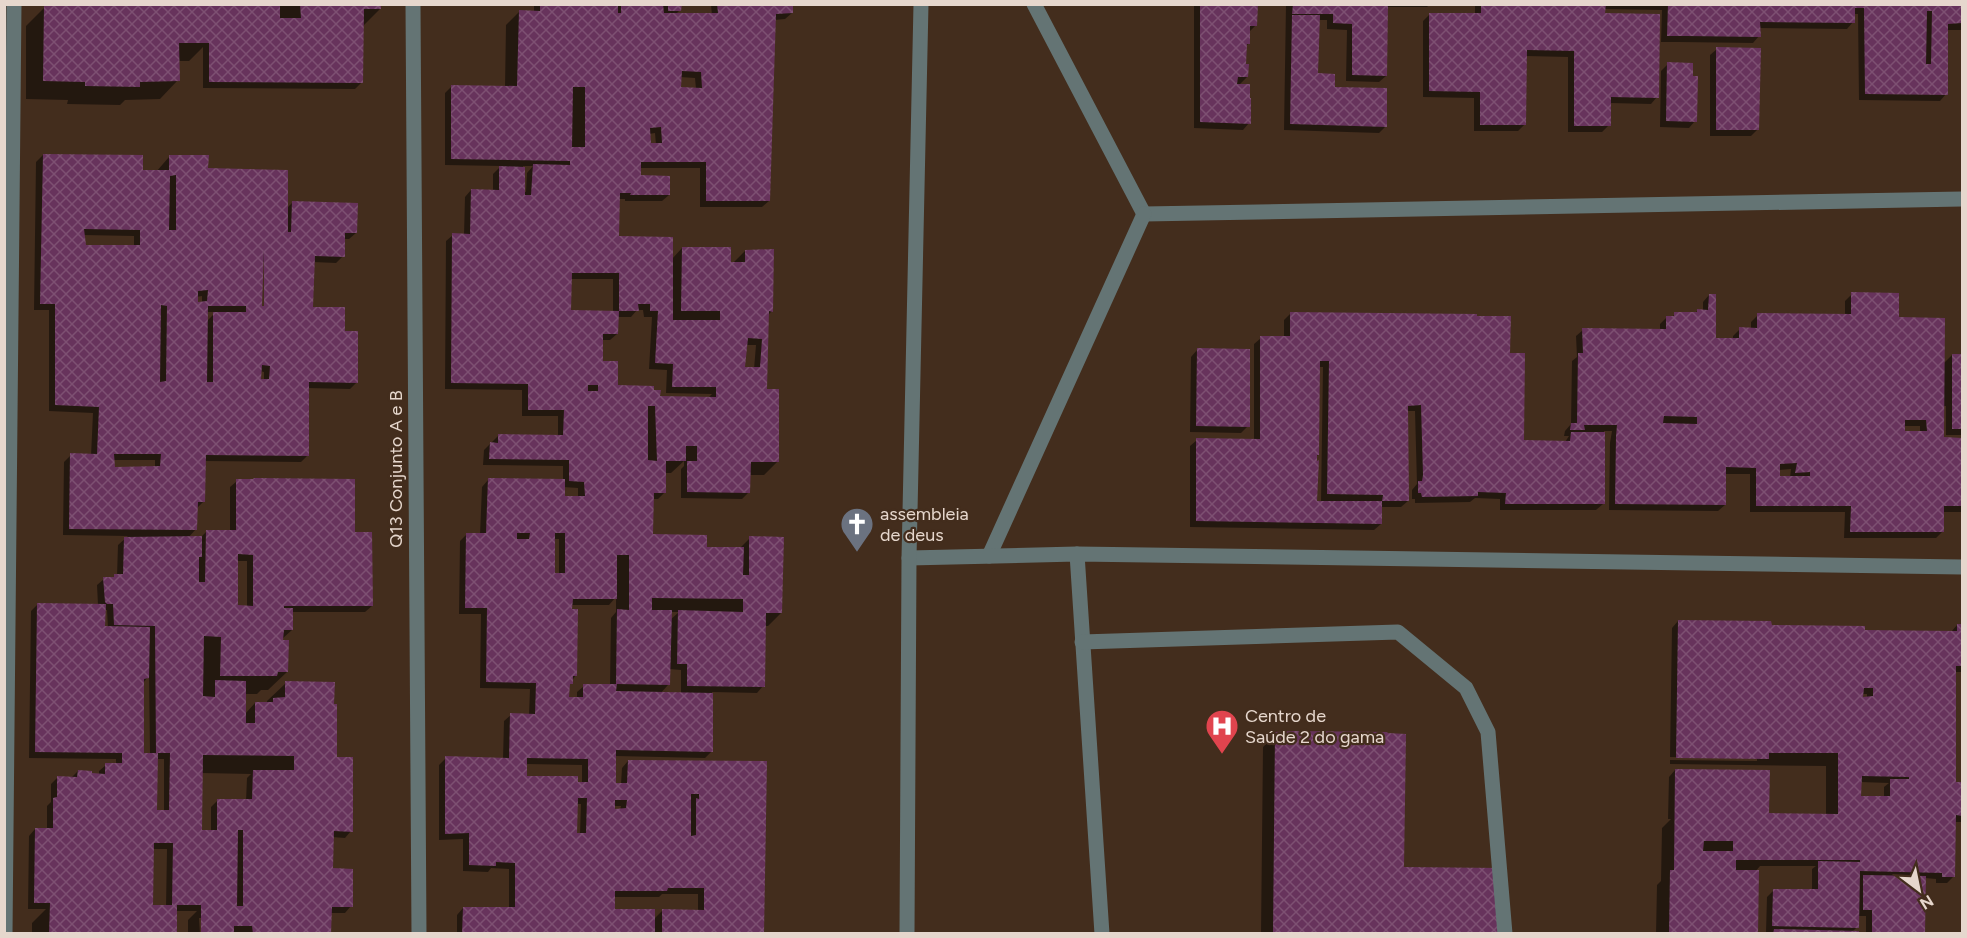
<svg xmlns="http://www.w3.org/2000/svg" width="1967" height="938" font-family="Figtree,sans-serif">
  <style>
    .shadow { fill: #0007; fill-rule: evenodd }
    .building { fill: url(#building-cross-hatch); fill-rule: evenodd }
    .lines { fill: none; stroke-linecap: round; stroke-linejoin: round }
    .minor { stroke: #647474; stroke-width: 15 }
    .labels { text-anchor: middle; stroke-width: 4.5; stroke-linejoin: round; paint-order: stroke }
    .street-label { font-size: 18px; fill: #e6d7cd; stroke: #432d1d }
    .poi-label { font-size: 18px; fill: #e6d7cd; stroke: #432d1d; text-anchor: start }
  </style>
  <defs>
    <pattern id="building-cross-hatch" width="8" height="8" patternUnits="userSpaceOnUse" patternTransform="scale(1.5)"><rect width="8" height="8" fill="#67335c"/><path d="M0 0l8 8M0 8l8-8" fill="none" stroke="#7d5072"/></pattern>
  </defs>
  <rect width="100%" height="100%" fill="#432d1d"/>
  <g class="shadow">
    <polygon points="141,4 380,4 380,9 363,26 362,82 355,89 203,88 203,47 189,61 178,61 178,80 160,99 125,100 120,105 67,104 68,100 26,99 26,26 45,7 141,8"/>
    <path d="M534,4H792V13L785,19L774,20L769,201L762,207H700V168H639V177L669,195L662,201H625V199H618V238L672,259L682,248L733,263L745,251L772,311L768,315L766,388L777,462L764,475H749L748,493L742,499L681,498V469L684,466V461L671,473H665V492L658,499H652L650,535L706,549H739L750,538L781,613L768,626H764L763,686L757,693L712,692V751L705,758L615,756L614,784H621L622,768L628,761L766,763L762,934H457V915L463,908H509V869L491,868L488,872L463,871V839L439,840V765L446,758L503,759L504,721L511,715H529L530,689L480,688L481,614H459L460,541L467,534L480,535L482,487L488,480L563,481V466L483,465L484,450L498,436H558V416H522V390L445,389L446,241L453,235H464L465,197L471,190L493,191V174L501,166L445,165V93L452,86L505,87L506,25L519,12H534ZM680,5H711L712,15L676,14L680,10ZM680,77L695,78L696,89H679ZM655,133L656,145H649V134ZM523,166H533L527,173L526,192L523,191ZM570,279H613V312H570ZM637,310H643L644,317H652L649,369L667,370L666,393L712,394L707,399L658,398L616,389L601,362L602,340H610L617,334V317H631ZM746,345H756L754,369H744ZM563,487L578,488V497H563ZM553,539H559V575H553ZM616,597V612L611,618L610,685L584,686L577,692V698H568V686L576,675L571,605H609ZM670,612H679L670,620ZM669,669L681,670V694H660L668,685ZM525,764L582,765V783L525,777ZM576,804H581L580,835L576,834ZM614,806H621L620,810L614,811ZM662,894H698V911L663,910L653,920L614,910V897H659Z"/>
    <polygon points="1194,4 1256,4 1256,25 1249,32 1249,43 1246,46 1245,65 1247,77 1238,86 1249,123 1243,130 1194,128"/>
    <polygon points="1286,4 1430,4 1427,7 1386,7 1386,76 1379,82 1346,81 1347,30 1327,29 1327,20 1318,20 1317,75 1385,127 1379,133 1284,130"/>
    <polygon points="1475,4 1962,4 1962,30 1946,30 1946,94 1940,101 1859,100 1858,14 1853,14 1853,22 1847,29 1759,28 1759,36 1753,43 1679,42 1661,42 1662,10 1604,9 1604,15 1657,97 1651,104 1610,103 1609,125 1602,132 1568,132 1568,57 1526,56 1525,124 1518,131 1474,131 1474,98 1423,97 1423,21 1429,15 1475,15"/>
    <polygon points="1717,49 1758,129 1751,136 1710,136 1710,55"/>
    <polygon points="1668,64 1691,78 1695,121 1689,128 1660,127 1661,71"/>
    <path d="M43,155L142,171L156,172L169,157L207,170L287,208L292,203L356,233L349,239H343V256L336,263L313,262L311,308L343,332L357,382L350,389L307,388V456L301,462L204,461V501L197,508L196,529L188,538H200L206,532H230V487L237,481L354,533L372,606L365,612H292V630L282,639L287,672L268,690H261L257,694H245V714L255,703L267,704V701L286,683L333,705L336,758L351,831L345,838L332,837V870L351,906L345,913H330L329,934H203L202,918H199L200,934H188V920L197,911H176L175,934H32V923L46,909H28L29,836L35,829H47V806L51,802V784L58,777L71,778L78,771L99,775V771L106,765H116V759L29,758L31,611L37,605H98L97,585L104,579H112L117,576L118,545L128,536L63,535L64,462L71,455L91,456L93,413L49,411V310H34L36,162ZM83,235L134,236V247L85,246ZM262,262H264L266,307L261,308ZM202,296V303H196V297ZM206,312H216L206,322ZM260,371L264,372V380H260ZM113,460H155V468H113ZM237,561H247V607H236ZM104,610H107L108,628H103ZM149,676L150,754H143V683ZM156,759H164V811H156ZM201,773L251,774L247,778L246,801L218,800L211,807V831H200ZM153,849H167L166,907L150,906Z"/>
    <path d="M1852,294L1897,319L1943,364L1952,355H1962V435H1946V406H1943L1942,439H1962V512H1942V532L1936,538H1844L1845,512H1750V474H1724L1725,505L1718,511L1609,510L1610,443L1612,431H1604L1603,504L1596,510H1500V499L1475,498L1470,502L1415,503V499H1412V490L1417,484L1415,411H1407L1408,501L1401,507H1380L1381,524L1374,530L1190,527V446L1197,440H1254V344L1261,338H1284V320L1291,313L1508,354L1522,441L1565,442L1569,436H1564L1565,431L1571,424L1572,361L1577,357L1576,336L1583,330H1660V324L1667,317H1672L1675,314L1695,313L1698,310L1703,311V302L1709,295L1714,340H1733V336L1740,329H1751V322L1758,315L1845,316V301ZM1318,367H1323L1321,502H1315L1316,457L1318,455ZM1904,426H1920V432L1904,433ZM1791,469L1790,478H1779V470Z"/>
    <polygon points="1197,350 1248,426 1241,433 1190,432 1191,357"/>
    <path d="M1678,621L1770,630L1863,634L1951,632L1957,625H1962V672H1955V783H1962V822H1954L1953,877L1947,883H1936V879L1925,878L1924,934H1866V916H1858L1857,927L1852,932L1857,934L1766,932L1767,897L1774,890H1812V869L1816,866H1760L1755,872L1757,934H1656L1657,885L1661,881L1662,828L1671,819H1668L1669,777L1675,770L1767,815H1826V766L1670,764V760L1757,761V758L1670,757L1672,628ZM1862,694H1867V698L1862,700ZM1860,782L1889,783L1884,787V798L1860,797Z"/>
    <polygon points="1276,734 1402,868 1499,934 1261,934 1263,747"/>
  </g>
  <g class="building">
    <polygon points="147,4 280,4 280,18 301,18 300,4 381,4 381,9 364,9 363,83 209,82 209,43 179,43 180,81 140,82 140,87 85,86 85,82 43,81 44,6 147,6"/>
    <path d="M540,4H618V13H621V4H663L664,13H718L717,4H793V13L776,14L770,201H706V162H641V175L670,176V195H630L631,193H620L619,236L673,237V320H720V311H681L682,247H731V262H745V250L774,249L773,312L769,311L767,389H779V462H751L750,493L687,492V461H697V446H686V461H666V493H654L653,534L707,535V547H744L743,575H749V536L784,537L782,613H766L765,687L687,686V664H677L678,610L743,612V599L652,598V610H672L670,685L617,684L616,691L713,693V752L616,750V783H627L628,760L767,761L764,934H662V909L704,910V888H668L667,891H615V909H655V934H462L463,907H515V863L496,862V866L469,865V833L445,834V756L509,758L510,713L535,714L536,683L486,682L487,608H465L466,533H486L488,478L565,479V496H585L584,482L569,481V460L489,459L490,442L498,443V434L563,435L564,410H528V384L451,383L452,233L470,234L471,189L499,190V166L525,167V195H531L533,164L570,165V161L451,159V85L517,86L519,10L540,11ZM682,71L701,72L702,88L681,87ZM573,87H585V147H572ZM661,127L662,143H651L650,128ZM572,273H619V311H639L638,304H650V311H658L655,363L673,364L672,387H716V397L660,396L661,390H654V386L618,385V361H603V334H618L619,311L571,310ZM748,338L762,339L760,367H745ZM588,385H598V391H588ZM648,406H655L657,461L648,460ZM517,533H530L529,539H517ZM555,533H565V573H555ZM617,555H629V610L617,609L616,684H583V697H569L570,684H573V676H577L578,609H572L573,599H617ZM527,758L588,759V782H578V776H527ZM691,794H699V799L696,798V835L691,836ZM578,798H587L586,833H577ZM615,800H627L626,808L615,809Z"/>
    <polygon points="668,4 682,4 681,11 668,11"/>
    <polygon points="1200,4 1258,4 1257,26 1250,26 1250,44 1247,44 1246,64 1249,64 1248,77 1238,77 1237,84 1250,84 1250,98 1251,98 1251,124 1200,122"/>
    <polygon points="1293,4 1388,4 1387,76 1352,75 1352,24 1333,23 1333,14 1292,14"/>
    <polygon points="1481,4 1606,4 1605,13 1660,14 1659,98 1611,97 1611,126 1574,126 1574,51 1527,50 1526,125 1480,125 1480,92 1429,91 1429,13 1481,13"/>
    <path d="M1668,4H1962V23L1948,24V95L1865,94L1864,8H1855V23L1760,22L1761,37L1687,36H1667ZM1927,11H1932L1931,64H1926Z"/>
    <polygon points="1292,15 1320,15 1318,73 1335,74 1335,87 1387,88 1387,127 1290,124"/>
    <polygon points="1716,47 1761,48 1759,130 1716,130"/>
    <polygon points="1667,62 1693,63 1693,76 1698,76 1697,122 1666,121"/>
    <path d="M43,154L143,155V170H169V155H209L208,168L288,170V232H291L292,201L358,203L357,233H345V257L315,256L313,307H345V331H358V383L309,382V456L206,455L205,502H198L197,530L69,529L70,453L97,454L99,407L55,405V304H40ZM176,175V230H169L170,176ZM84,229L140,230V245H86ZM264,250V306H262ZM208,290L207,301L198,302V291ZM161,305L167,306L166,381L160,382ZM208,306H246V312H213V382H207ZM262,365L270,366L269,379H261ZM114,454H161L160,466L115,467Z"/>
    <path d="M1851,292L1899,293V317L1945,318L1944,437L1962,438V506H1944V532H1850L1851,506H1756V468L1726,467V505L1615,504L1616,436L1617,425H1584L1585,430H1570L1571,423H1577L1578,353H1583L1582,328L1666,329V316H1674V312H1697V309L1708,310L1709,294H1716V338H1739V327L1757,328V313L1851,314ZM1664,416L1697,417V424L1663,423ZM1905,420H1926L1927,431H1905ZM1797,463L1795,473L1810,472V476H1780V464Z"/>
    <polygon points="1290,312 1477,314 1477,316 1511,316 1510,353 1525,353 1524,440 1570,441 1571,432 1605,432 1605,504 1505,504 1506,493 1478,492 1478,496 1422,497 1421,493 1418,493 1418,481 1422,481 1423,475 1421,405 1408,406 1409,501 1382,501 1383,495 1327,494 1329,361 1320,361 1319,455 1317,455 1317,461 1319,460 1317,501 1382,501 1382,524 1196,521 1196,438 1260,439 1260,336 1290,336"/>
    <polygon points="1197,348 1250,349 1250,427 1196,426"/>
    <rect x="1952" y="354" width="10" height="75"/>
    <path d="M253,478L355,479V532H372L373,606H284V608H293V630H284L283,640H289L288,672H278L277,676H220L221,637L204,636L203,696L215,697V680L246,681V723H255V702H273V698L285,697V681L335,682L334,704H337V757H353V832L334,831L333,868L353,869V907H332L331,934H253L252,926H234V934H201V905H177V934H49L50,903H34L35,828H53V798L57,797V776L77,777L78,770L92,771V773L105,774V763H122V753L35,752L37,603L106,604L105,626L150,627L149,678L144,679V753H158L157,810H169L170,753H156L155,626L114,625L113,604H107L105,602L103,577H114V574H123L124,537L202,536V557H199V582H205L206,530H236V479H254ZM238,554L253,555V606L238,605ZM203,755L294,756V770H253L252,799H217V830H202ZM238,830H243V906H237ZM154,843H173L172,905H153Z"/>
    <path d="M1678,620L1771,621L1772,625L1865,626V630L1957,631V624H1962V666H1956V782H1962V816L1956,815L1955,877H1942V873L1860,871L1859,928L1772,926L1773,889H1818V861L1860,862V860H1736V870H1759L1758,934H1669L1670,870H1674L1675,769L1770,770L1769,813L1838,814V753H1769V759L1676,758ZM1864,688H1873V696L1863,697ZM1862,776L1909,777V779H1890V796H1861ZM1704,841H1733V851H1703Z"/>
    <polygon points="1295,731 1387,732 1388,733 1406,734 1404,867 1501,868 1500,934 1273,934 1275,732"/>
    <polygon points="1863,875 1926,876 1925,934 1872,934 1872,910 1863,910"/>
    <polygon points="1774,929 1859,931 1859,934 1773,934"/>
  </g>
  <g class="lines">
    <g class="minor">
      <polyline points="413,4 419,934"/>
      <polyline points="1034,4 1144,214"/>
      <polyline points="1144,214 1962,199"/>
      <polyline points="1077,554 1102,934"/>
      <polyline points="989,556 1144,214"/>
      <polyline points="909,558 1077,554 1962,567"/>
      <polyline points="1082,642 1398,632 1466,688 1488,732 1505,934"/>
      <polyline points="5,934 14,4"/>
      <polyline points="907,934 909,558 921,4"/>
    </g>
  </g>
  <defs>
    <g id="church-pin" transform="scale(1.725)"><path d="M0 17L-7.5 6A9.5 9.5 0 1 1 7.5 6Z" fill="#6b7280" stroke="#432d1d"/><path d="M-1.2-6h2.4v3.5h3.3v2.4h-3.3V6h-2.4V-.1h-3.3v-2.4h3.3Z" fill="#fff"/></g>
    <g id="hospital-pin" transform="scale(1.725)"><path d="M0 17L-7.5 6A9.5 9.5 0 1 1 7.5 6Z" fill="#e0444e" stroke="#432d1d"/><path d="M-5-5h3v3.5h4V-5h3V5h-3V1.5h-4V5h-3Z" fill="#fff"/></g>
  </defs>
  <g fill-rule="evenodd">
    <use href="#church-pin" x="857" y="524"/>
    <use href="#hospital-pin" x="1222" y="726"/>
  </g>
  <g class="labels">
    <g class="street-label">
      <text transform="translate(396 469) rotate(-90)" y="6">Q13 Conjunto A e B</text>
    </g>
    <g class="poi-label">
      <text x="880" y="520">assembleia<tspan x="880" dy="21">de deus</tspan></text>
      <text x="1245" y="722">Centro de<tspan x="1245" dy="21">Saúde 2 do gama</tspan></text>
    </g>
  </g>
  <rect width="1967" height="938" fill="none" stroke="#e6d7cd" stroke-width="12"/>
  <g transform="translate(1919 890) rotate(148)" stroke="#432d1d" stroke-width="4.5" paint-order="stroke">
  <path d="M0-4.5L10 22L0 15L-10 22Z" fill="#e6d7cd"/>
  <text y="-9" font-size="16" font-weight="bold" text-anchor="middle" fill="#e6d7cd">N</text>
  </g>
</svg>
